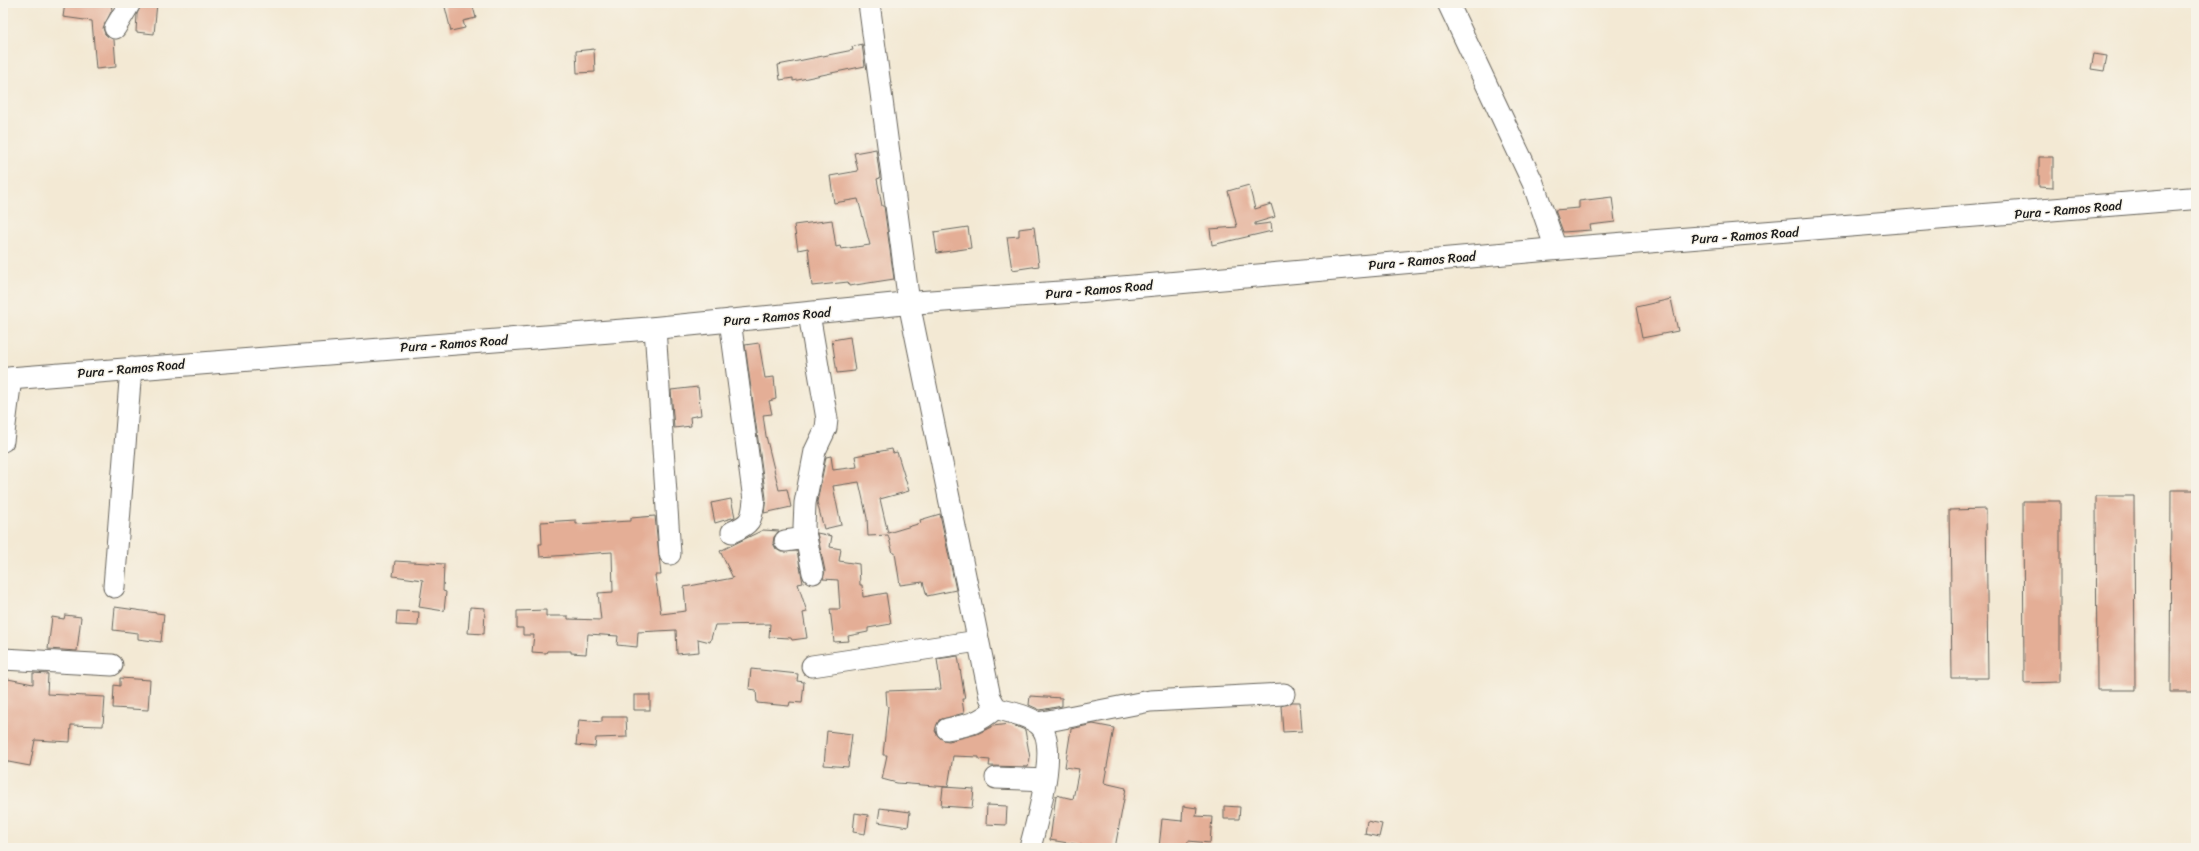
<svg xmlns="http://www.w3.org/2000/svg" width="2199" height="851" font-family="Sriracha,sans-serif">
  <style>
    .building { fill: #e4ae96 }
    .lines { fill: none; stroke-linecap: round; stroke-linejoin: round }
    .minor-casing { stroke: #67645c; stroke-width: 23 }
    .major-casing { stroke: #67645c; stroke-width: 24 }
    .minor { stroke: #fff; stroke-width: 21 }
    .major { stroke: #fff; stroke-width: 22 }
    .labels { text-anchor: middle; stroke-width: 3; stroke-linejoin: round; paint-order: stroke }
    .street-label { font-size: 13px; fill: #1c1c1c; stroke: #f7f3e8 }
  </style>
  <rect width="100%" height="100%" fill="#f7f3e8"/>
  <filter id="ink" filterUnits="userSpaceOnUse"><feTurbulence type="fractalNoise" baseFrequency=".025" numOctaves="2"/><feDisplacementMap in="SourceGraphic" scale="8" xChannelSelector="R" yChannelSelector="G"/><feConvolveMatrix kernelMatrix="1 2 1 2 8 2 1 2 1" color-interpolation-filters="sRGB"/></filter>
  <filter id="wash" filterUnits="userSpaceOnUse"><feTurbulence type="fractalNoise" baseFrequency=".012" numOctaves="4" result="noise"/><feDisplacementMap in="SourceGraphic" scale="16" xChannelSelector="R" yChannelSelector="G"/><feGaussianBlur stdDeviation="0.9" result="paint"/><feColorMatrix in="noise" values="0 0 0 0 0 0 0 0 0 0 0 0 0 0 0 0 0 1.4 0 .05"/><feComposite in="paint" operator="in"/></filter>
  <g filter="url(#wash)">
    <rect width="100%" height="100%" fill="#f3e9d4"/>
    <g id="blocks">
      <g class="building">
        <polygon points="65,3 111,3 112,10 103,28 105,34 114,40 116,67 96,69 92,21 63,17"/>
        <polygon points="142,3 157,3 154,34 136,32 137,14"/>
        <polygon points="444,3 472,3 476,18 463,21 465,28 451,31"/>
        <polygon points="862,44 865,66 793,81 793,78 780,80 778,65 853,50 852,47"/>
        <polygon points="594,49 595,72 577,73 576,51"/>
        <polygon points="2094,54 2107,56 2104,71 2091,69"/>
        <polygon points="876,149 880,178 877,179 882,206 884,206 894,279 849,286 848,282 812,286 808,248 798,250 794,225 832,220 836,247 840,246 841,249 870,245 858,199 834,203 830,176 858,171 854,153"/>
        <polygon points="2039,157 2053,157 2053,188 2039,187"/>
        <polygon points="1249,185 1255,209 1271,204 1275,217 1255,223 1255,225 1271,223 1272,231 1212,245 1210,229 1237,227 1228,191"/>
        <polygon points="1612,197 1615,222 1590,225 1591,230 1563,232 1555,210 1579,208 1579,201"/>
        <polygon points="968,227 971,248 937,253 934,232"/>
        <polygon points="1034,227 1039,266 1012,270 1007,237 1019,236 1019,229"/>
        <polygon points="1671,299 1678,331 1642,338 1636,307"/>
        <polygon points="850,337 855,371 837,373 832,340"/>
        <polygon points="759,343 765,378 774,377 776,399 769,401 772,414 763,415 766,436 779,490 787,489 791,507 764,513 766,498 745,345"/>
        <polygon points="698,387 701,415 690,417 691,426 674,428 671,390"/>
        <polygon points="892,449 893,453 897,452 909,491 880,499 888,533 921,523 920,520 940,514 956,590 927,596 923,582 900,585 895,553 893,553 888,535 868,536 867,518 859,482 833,486 841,525 824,529 817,502 826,457 831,456 833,470 857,467 855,456"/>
        <polygon points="2171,490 2196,490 2196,692 2170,692"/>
        <polygon points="2096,496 2134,496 2135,690 2097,690"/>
        <polygon points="731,499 735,517 715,523 711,503"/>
        <polygon points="2023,501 2060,501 2060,682 2024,683"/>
        <polygon points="1986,509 1988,678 1952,678 1950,510"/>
        <polygon points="655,516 661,575 655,575 661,614 686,611 684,587 733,578 720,551 763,530 779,531 774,537 773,543 776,549 781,552 797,551 803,583 798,584 807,612 803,613 807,638 792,640 791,638 769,637 770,624 715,625 710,642 698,639 699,652 677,654 676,630 638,632 637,647 617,645 618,636 588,634 586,654 571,653 571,651 547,651 546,653 532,652 534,635 523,635 523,628 517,628 517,611 546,610 546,616 568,616 568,619 601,620 598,593 613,592 612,552 540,557 539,544 542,544 541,522 576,520 576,524 631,521 631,518"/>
        <polygon points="817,533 832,536 830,547 841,549 839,561 859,564 860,585 862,585 863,597 886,593 891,624 868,628 868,632 848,636 849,641 834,642 830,609 840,609 838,580 823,579 825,571"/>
        <polygon points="395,561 444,564 443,591 446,592 444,611 419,607 423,580 393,576"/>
        <polygon points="115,607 164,614 161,642 138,639 138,633 113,630"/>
        <polygon points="470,607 485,608 484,634 468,633"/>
        <polygon points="397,611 419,612 418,626 396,625"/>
        <polygon points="65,615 81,617 77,651 48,649 52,617 64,619"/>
        <polygon points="958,656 965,699 962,699 964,713 939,720 935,731 938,736 943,740 949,741 977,734 993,726 1009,724 1018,727 1025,730 1030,758 1028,767 989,766 990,760 979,759 979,757 953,756 948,787 897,783 882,779 887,755 883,755 888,706 887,706 886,691 941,689 937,659"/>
        <polygon points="751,669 798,674 797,681 804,682 802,703 790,702 789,706 757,703 756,690 749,689"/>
        <polygon points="33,673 48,674 47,694 105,697 103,726 71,725 70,742 35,740 30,766 3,761 3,678 33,684"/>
        <polygon points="120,678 150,680 148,710 113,708 114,685 120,686"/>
        <rect x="634" y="695" width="16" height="15"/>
        <polygon points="1030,696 1062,698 1062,706 1040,710 1029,705"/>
        <polygon points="1292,702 1300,702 1302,731 1283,732 1281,706"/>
        <polygon points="602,717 626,717 627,737 596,738 595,747 576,745 579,720 602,722"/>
        <polygon points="1093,724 1114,728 1104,783 1126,788 1115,848 1085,848 1086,846 1050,840 1056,795 1073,799 1079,769 1065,767 1071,729"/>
        <polygon points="827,731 852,734 848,767 824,765"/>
        <polygon points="943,787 974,789 972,808 941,806"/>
        <polygon points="987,805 1007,806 1006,825 986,824"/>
        <polygon points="1183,806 1197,808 1196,816 1212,817 1210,843 1188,841 1187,848 1159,848 1162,819 1182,821"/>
        <polygon points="1224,806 1240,807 1239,819 1224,819"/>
        <polygon points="880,808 910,812 908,827 878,822"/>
        <polygon points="855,813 868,815 865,834 853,832"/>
        <polygon points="1367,821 1382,824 1379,837 1365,834"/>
      </g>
    </g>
  </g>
  <g filter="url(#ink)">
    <use href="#blocks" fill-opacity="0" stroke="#67645c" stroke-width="1"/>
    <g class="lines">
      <g class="minor-casing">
        <g id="minor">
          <path d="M869,3L909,303L990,697L996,708C1010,713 1025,714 1037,723C1062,740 1036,823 1030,848"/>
          <polyline points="1448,3 1533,183 1556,249"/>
          <polyline points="115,28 130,3"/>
          <polyline points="809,314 827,419 826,428 815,451 805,503 804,527 813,573"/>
          <path d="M730,320L754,500C752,521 750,524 732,532"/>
          <polyline points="655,328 670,554"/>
          <polyline points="3,441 11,378"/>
          <polyline points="785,541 806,538"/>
          <polyline points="114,587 131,368"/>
          <polyline points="3,659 112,665"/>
          <polyline points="812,666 978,641"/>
          <polyline points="1038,723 1150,701 1284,694"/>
          <path d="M947,729C969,725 979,723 996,708"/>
          <polyline points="996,778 1045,780"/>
        </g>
      </g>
      <g class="major-casing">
        <polyline id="major" points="3,379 655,328 909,303 1082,291 1556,249 2196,198"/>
      </g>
      <use href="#minor" class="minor"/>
      <use href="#major" class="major"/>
    </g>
  </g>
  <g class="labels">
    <g class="street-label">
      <text transform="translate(2068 209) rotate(-5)" y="5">Pura - Ramos Road</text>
      <text transform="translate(1745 235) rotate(-4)" y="5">Pura - Ramos Road</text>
      <text transform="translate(1422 260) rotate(-5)" y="5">Pura - Ramos Road</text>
      <text transform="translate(1099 289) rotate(-5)" y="5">Pura - Ramos Road</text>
      <text transform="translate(777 316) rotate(-5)" y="5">Pura - Ramos Road</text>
      <text transform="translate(454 343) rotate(-4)" y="5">Pura - Ramos Road</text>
      <text transform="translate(131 368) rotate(-5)" y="5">Pura - Ramos Road</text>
    </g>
  </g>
  <rect width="2199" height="851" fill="none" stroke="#f7f3e8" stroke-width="16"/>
</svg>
